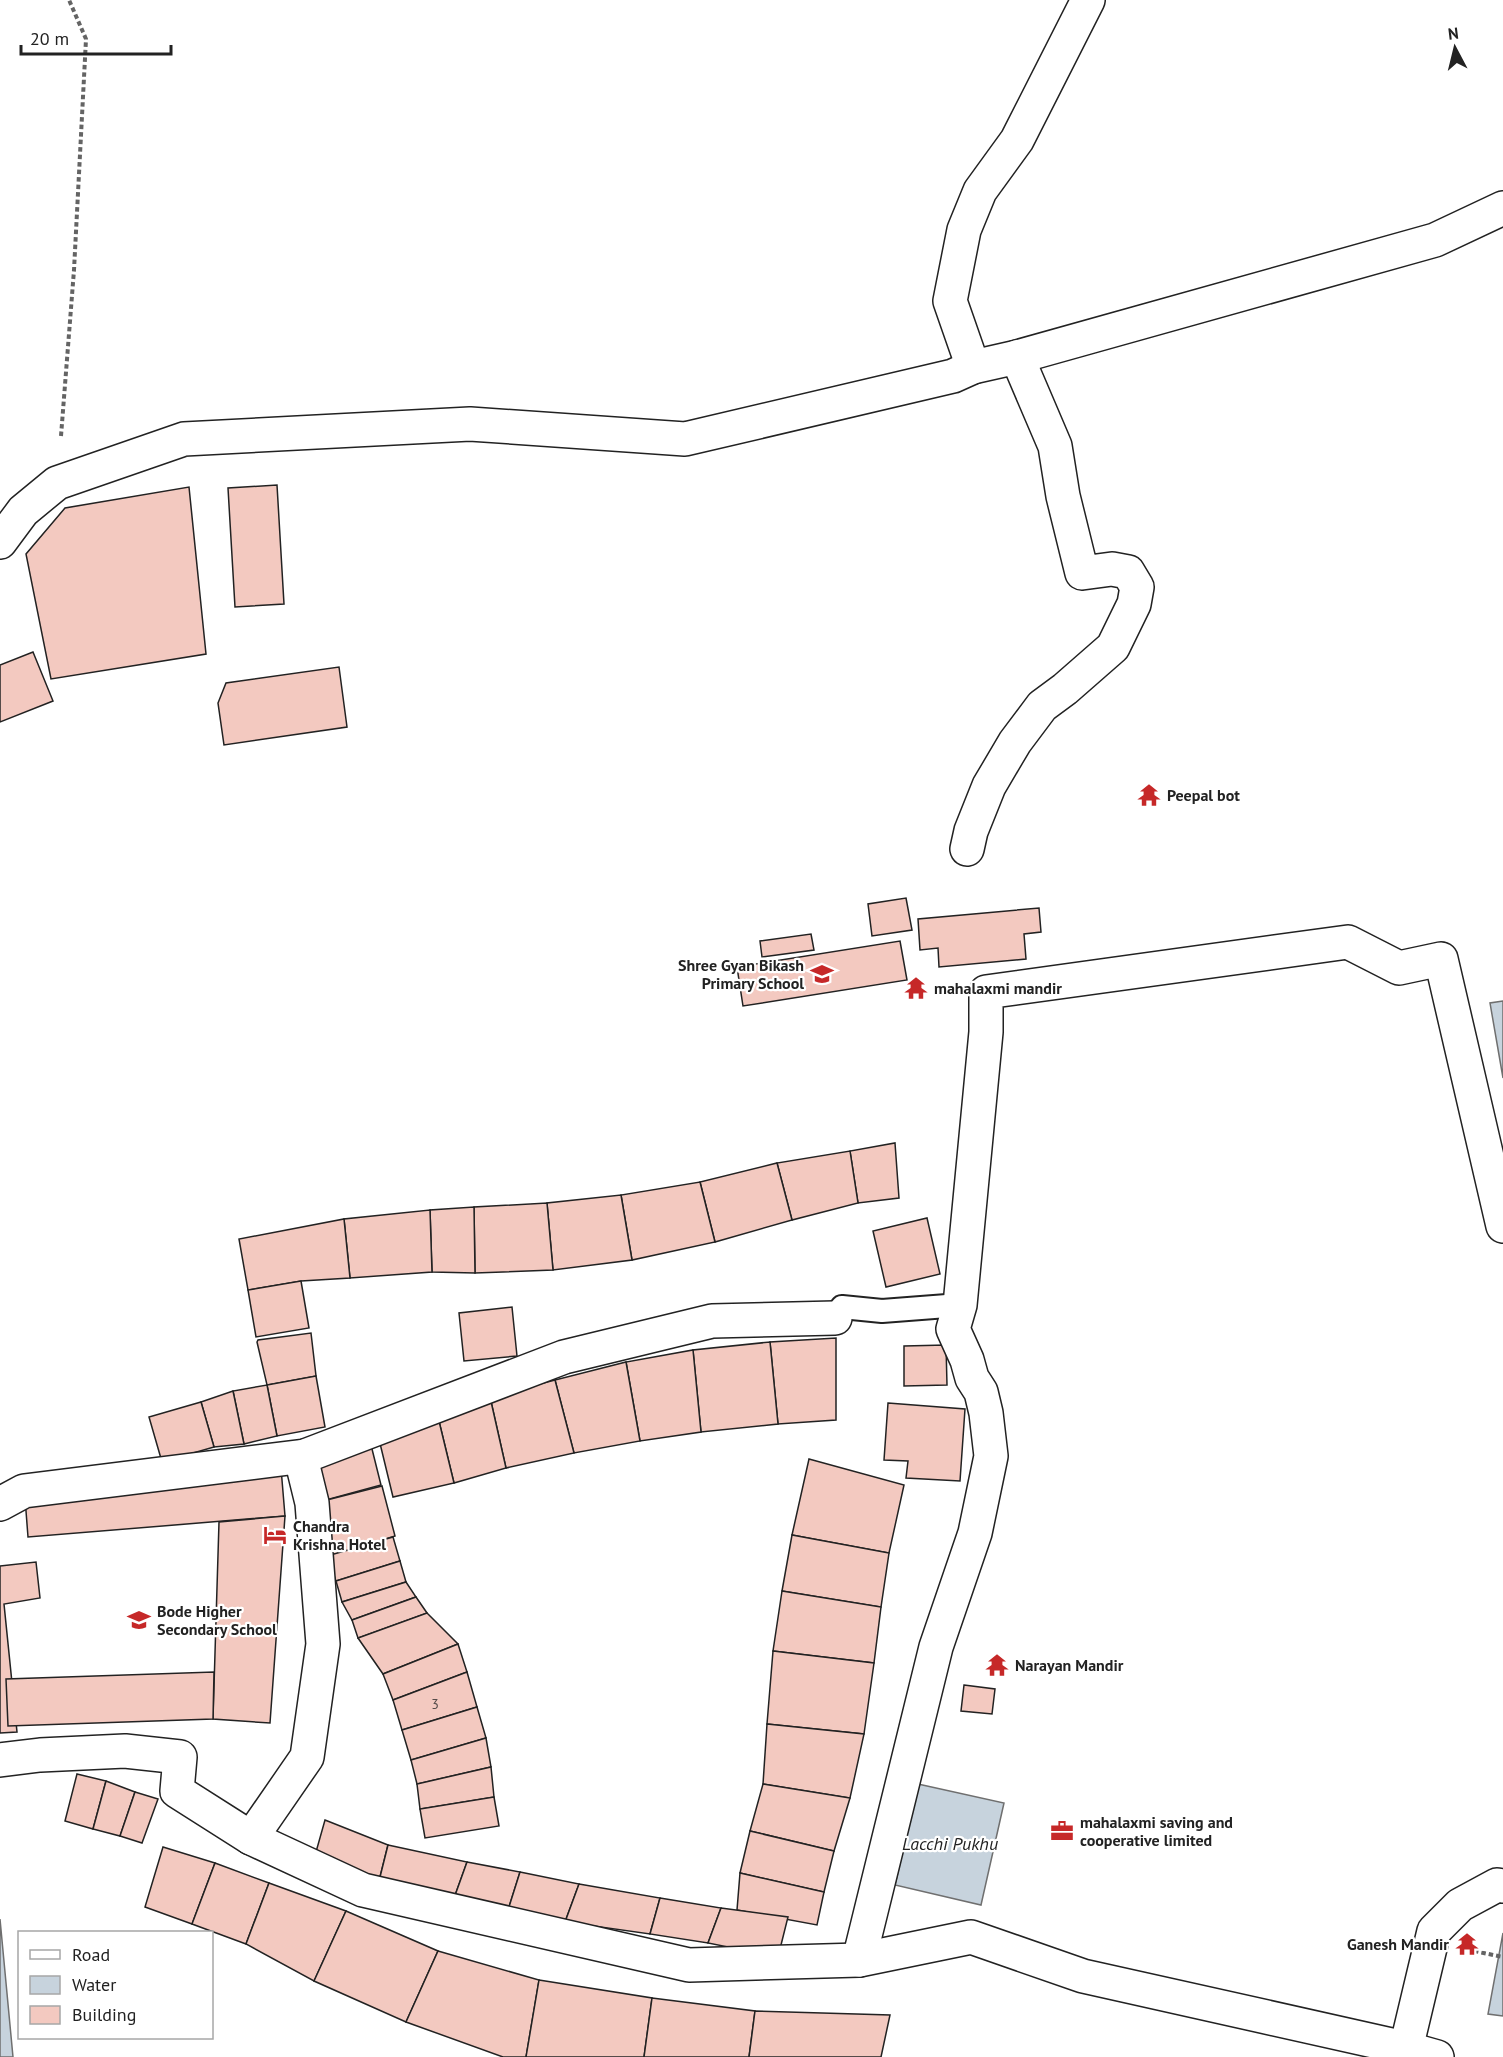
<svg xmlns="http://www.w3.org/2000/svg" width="1503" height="2057" font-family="'PT Sans',sans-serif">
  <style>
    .water { fill: #c7d3dd; stroke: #6f6f6f; stroke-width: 1.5 }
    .building { fill: #f3c9c0; stroke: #222; stroke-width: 1.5 }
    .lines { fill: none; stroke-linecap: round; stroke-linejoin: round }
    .service-casing { stroke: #222; stroke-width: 26 }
    .minor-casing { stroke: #222; stroke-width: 36 }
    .path { stroke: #646464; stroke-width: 4; stroke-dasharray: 4.5 3; stroke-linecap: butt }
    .service { stroke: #fff; stroke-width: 22 }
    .minor { stroke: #fff; stroke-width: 33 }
    .labels { text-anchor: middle; stroke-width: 4.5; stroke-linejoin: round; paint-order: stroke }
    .number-label { font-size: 14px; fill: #564c4a }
    .poi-label { font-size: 16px; font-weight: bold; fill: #222; stroke: #fff; text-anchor: start }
    .water-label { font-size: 18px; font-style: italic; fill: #222; stroke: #fff }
  </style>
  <rect width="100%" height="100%" fill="#fff"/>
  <g class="water">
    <polygon points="1503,1001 1503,1078 1490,1003"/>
    <polygon points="918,1784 1004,1803 981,1905 895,1885"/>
    <polygon points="0,1919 13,2057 0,2057"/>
    <polygon points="1503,1933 1503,2016 1488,2014"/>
  </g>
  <g class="building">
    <polygon points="277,485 284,604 235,607 228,488"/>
    <polygon points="189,487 206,654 51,679 26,554 65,508"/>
    <polygon points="33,652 53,701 0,722 0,665"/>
    <polygon points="339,667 347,727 224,745 218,703 226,683"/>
    <polygon points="906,898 912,930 872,936 868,904"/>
    <polygon points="1039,908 1041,932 1024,934 1026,959 939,967 938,948 920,950 918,919"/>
    <polygon points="811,934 814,950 762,957 760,941"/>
    <polygon points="900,941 907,980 743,1006 737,967"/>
    <polygon points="895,1143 899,1198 858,1203 850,1151"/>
    <polygon points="850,1151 858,1203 792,1220 777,1163"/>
    <polygon points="777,1163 792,1220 715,1242 700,1182"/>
    <polygon points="700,1182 715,1242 632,1260 621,1195"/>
    <polygon points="621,1195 632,1260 553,1270 547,1203"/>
    <polygon points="547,1203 553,1270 475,1273 474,1207"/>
    <polygon points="474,1207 475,1273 432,1272 430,1210"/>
    <polygon points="430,1210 432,1272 350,1278 344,1219"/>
    <polygon points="927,1218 940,1274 886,1287 873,1231"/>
    <polygon points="344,1219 350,1278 301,1281 248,1290 239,1239"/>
    <polygon points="301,1281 309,1328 256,1337 248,1290"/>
    <polygon points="512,1307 517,1356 464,1361 459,1313"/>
    <polygon points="311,1333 316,1376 267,1385 257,1342 258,1340"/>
    <polygon points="836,1338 836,1420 778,1424 770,1342"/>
    <polygon points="770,1342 778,1424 701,1432 693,1350"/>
    <polygon points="946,1345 947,1385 904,1386 904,1346"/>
    <polygon points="693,1350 701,1432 640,1441 626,1362"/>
    <polygon points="626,1362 640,1441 574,1453 555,1380"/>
    <polygon points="316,1376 325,1427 277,1436 267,1385"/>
    <polygon points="555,1380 574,1453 506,1468 490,1397"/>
    <polygon points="267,1385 277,1436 244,1444 233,1391"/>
    <polygon points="233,1391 244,1444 214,1447 201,1402"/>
    <polygon points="490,1397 506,1468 454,1483 438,1417"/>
    <polygon points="201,1402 214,1447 162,1462 149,1417"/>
    <polygon points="888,1403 965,1409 960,1481 906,1478 908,1461 884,1460"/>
    <polygon points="438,1417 454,1483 393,1497 377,1431"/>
    <polygon points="371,1445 381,1485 315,1503 305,1461"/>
    <polygon points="809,1459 904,1485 889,1553 792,1535"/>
    <polygon points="281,1468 285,1516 28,1537 25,1498"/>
    <polygon points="382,1486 395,1536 329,1557 315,1503"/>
    <polygon points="285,1516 270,1723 213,1719 219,1522"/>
    <polygon points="792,1535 889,1553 881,1607 782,1591"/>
    <polygon points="393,1537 400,1561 336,1581 327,1556"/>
    <polygon points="400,1561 406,1582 342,1602 336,1581"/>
    <polygon points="36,1562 40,1598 4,1604 17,1732 0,1733 0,1566"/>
    <polygon points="406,1582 416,1597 352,1620 342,1602"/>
    <polygon points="782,1591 881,1607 874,1663 773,1651"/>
    <polygon points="416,1597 427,1613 358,1638 352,1620"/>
    <polygon points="427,1613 458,1644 383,1674 358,1638"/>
    <polygon points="458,1644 467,1672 393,1700 383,1674"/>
    <polygon points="773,1651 874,1663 864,1734 767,1724"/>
    <polygon points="214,1672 213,1719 8,1726 6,1679"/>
    <polygon points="467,1672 477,1707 402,1730 393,1700"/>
    <polygon points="964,1685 995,1689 992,1714 961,1711"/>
    <polygon points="477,1707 486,1738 411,1760 402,1730"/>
    <polygon points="767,1724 864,1734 850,1798 763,1784"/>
    <polygon points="486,1738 491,1767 417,1784 411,1760"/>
    <polygon points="491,1767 494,1797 420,1809 417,1784"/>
    <polygon points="77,1774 106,1781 93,1829 65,1821"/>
    <polygon points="106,1781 135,1792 120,1836 93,1829"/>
    <polygon points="763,1784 850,1798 834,1851 750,1831"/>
    <polygon points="135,1792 158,1799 142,1843 120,1836"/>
    <polygon points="494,1797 499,1826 425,1838 420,1809"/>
    <polygon points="325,1820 388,1845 378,1885 314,1859"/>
    <polygon points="750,1831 834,1851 824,1892 740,1873"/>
    <polygon points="388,1845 467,1862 453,1901 378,1885"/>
    <polygon points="163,1847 215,1863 192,1924 145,1907"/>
    <polygon points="467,1862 520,1872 508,1910 453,1901"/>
    <polygon points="215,1863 269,1883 246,1944 192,1924"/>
    <polygon points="520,1872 579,1884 565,1922 508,1910"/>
    <polygon points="740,1873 824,1892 817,1925 737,1910"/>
    <polygon points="269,1883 346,1911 314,1981 246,1944"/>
    <polygon points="579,1884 660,1898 650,1934 565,1922"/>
    <polygon points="660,1898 721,1908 708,1943 650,1934"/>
    <polygon points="721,1908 788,1917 778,1957 708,1943"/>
    <polygon points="346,1911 438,1951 406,2022 314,1981"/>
    <polygon points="438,1951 539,1980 526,2057 503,2057 406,2022"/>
    <polygon points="539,1980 652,1998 644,2057 526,2057"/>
    <polygon points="652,1998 755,2011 749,2057 644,2057"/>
    <polygon points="755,2011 890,2015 881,2057 749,2057"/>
  </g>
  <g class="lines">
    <g class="service-casing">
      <polyline id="service" points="835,1318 842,1307 882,1311 960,1305"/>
    </g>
    <g class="minor-casing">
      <g id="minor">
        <polyline points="973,367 950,301 964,230 980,191 1017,140 1088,0"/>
        <polyline points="0,542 23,511 57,483 184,439 470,424 685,439 953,376 973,367 1017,357 1435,240 1503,208"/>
        <polyline points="967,849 971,831 989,786 1015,742 1042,706 1065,689 1113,647 1134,604 1137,587 1128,572 1112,569 1082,573 1063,496 1055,446 1017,357"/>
        <polyline points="0,1504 24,1491 305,1456 564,1357 712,1321 835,1318"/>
        <polyline points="0,1760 40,1755 125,1751 180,1757 177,1791 251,1838 363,1890 689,1965 859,1960 971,1937 1083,1976 1405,2048 1437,2057"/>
        <polyline points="251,1838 307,1757 323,1644 312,1503 302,1462 305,1456"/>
        <polyline points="859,1960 936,1647 975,1533 991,1456 986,1413 981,1392 972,1378 967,1360 953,1329 960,1305 986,1032 986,992 1348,942 1399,968 1441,959 1503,1226"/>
        <polyline points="1404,2057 1434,1931 1460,1905 1497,1885 1503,1886"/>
      </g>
    </g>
    <g class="path">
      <polyline points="61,436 74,270 86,39 69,0"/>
      <polyline points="1474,1951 1503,1957"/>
    </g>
    <use href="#service" class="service"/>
    <use href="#minor" class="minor"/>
  </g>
  <defs>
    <g id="temple-bare" transform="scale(1.8)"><path d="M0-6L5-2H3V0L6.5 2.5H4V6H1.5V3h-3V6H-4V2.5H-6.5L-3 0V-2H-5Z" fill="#c62828" stroke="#fff" stroke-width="2.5" paint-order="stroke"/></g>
    <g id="school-bare" transform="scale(1.8)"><path d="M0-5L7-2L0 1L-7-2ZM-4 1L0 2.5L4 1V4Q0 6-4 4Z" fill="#c62828" stroke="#fff" stroke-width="2.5" paint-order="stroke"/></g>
    <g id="hotel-bare" transform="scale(1.8)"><path d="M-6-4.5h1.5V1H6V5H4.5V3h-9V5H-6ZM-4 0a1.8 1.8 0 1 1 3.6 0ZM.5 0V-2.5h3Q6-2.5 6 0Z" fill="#c62828" stroke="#fff" stroke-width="2.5" paint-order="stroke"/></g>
    <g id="office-bare" transform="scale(1.8)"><path d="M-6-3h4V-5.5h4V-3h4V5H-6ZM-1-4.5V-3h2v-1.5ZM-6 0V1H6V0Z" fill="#c62828" stroke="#fff" stroke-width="2.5" paint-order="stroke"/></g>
  </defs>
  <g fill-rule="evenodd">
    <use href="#temple-bare" x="1149" y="795"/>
    <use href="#school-bare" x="822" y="974"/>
    <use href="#temple-bare" x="916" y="988"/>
    <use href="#hotel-bare" x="275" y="1535"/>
    <use href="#school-bare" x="139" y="1620"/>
    <use href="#temple-bare" x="997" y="1665"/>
    <use href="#office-bare" x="1062" y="1831"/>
    <use href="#temple-bare" x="1467" y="1944"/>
  </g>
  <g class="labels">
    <g class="number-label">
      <text x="435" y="1709">3</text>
    </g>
    <g class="poi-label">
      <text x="1167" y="801">Peepal bot</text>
      <text x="804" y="971" text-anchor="end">Shree Gyan Bikash<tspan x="804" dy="18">Primary School</tspan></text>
      <text x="934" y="994">mahalaxmi mandir</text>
      <text x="293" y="1532">Chandra<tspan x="293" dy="18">Krishna Hotel</tspan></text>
      <text x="157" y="1617">Bode Higher<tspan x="157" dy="18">Secondary School</tspan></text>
      <text x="1015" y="1671">Narayan Mandir</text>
      <text x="1080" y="1828">mahalaxmi saving and<tspan x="1080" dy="18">cooperative limited</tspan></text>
      <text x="1449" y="1950" text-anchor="end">Ganesh Mandir</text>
    </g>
    <g class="water-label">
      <text x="950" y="1850">Lacchi Pukhu</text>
    </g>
  </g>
  <rect x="18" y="1931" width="195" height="108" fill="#ffffff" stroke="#a7a7a7" stroke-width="1.5"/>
  <rect x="30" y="1950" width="30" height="9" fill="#ffffff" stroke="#a7a7a7" stroke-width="1.5"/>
  <text x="72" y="1961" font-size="18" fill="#222222">Road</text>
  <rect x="30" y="1976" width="30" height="18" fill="#c7d3dd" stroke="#a7a7a7" stroke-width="1.5"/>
  <text x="72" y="1991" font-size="18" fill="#222222">Water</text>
  <rect x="30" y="2006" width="30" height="18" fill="#f3c9c0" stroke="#a7a7a7" stroke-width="1.5"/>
  <text x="72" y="2021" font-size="18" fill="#222222">Building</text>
  <g transform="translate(1455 48) rotate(353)" stroke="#ffffff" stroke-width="4.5" paint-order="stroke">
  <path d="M0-4.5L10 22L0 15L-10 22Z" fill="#222222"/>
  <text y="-9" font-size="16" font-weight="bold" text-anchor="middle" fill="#222222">N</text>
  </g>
  <path d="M21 45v9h150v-9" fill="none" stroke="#222222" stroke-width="3"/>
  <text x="30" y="45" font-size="18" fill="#222222" stroke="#ffffff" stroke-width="4.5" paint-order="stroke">20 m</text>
</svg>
